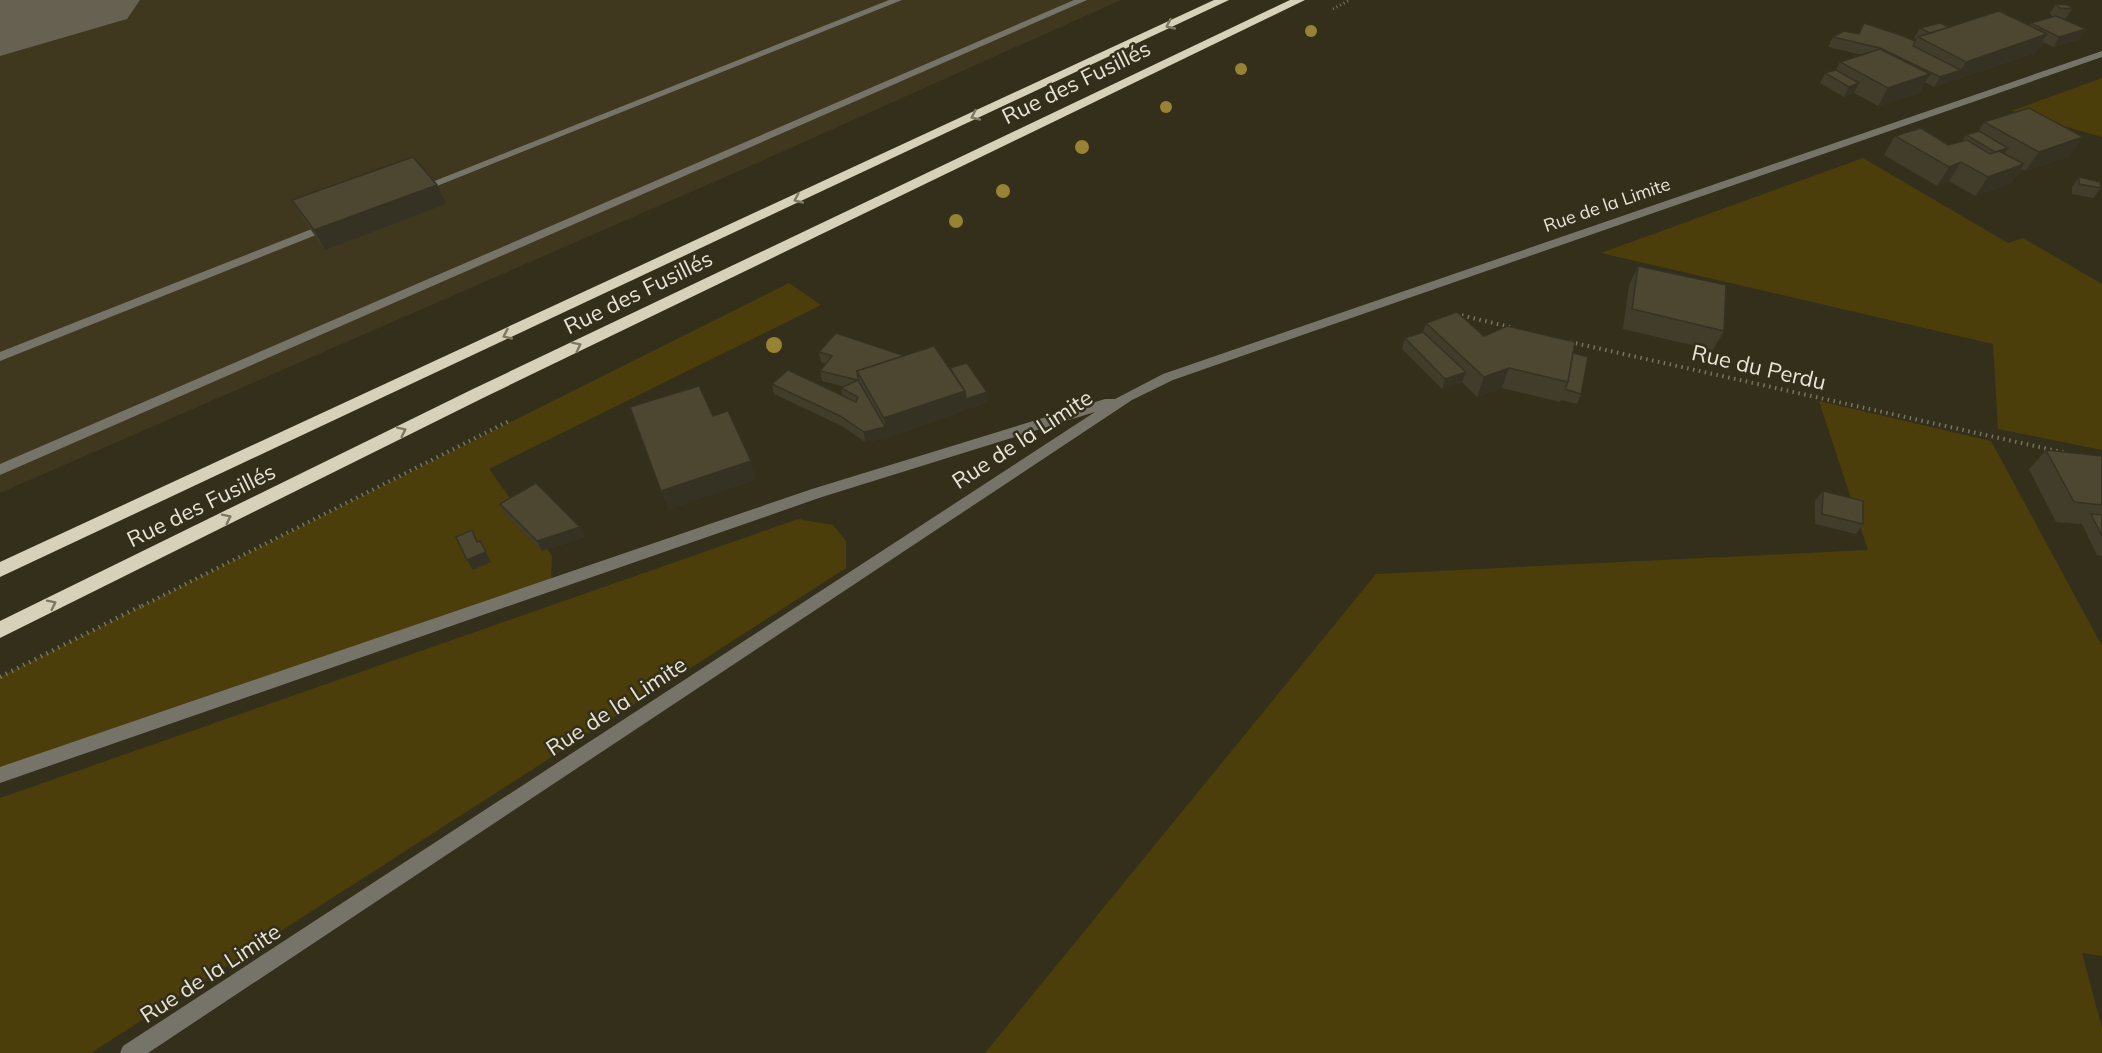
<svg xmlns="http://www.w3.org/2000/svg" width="2102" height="1053" font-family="Mulish,sans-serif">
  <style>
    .built { fill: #3f381e }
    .green { fill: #4b3e0b }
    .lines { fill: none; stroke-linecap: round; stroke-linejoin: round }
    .taxiway { fill: #666150; fill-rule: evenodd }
    .path-far2 { stroke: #787463; stroke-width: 3; stroke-dasharray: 1 3; stroke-linecap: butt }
    .path-far1 { stroke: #787463; stroke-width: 4; stroke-dasharray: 1.5 4.5; stroke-linecap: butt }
    .path { stroke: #787463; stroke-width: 4.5; stroke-dasharray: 1.5 5; stroke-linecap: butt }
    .minor { fill: #767369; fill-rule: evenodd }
    .highway { fill: #d8d1b9; fill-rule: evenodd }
    .tree { fill: #978333 }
    .wall { fill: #423d2b }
    .shaded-wall { fill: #363223 }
    .building { fill: #4d4732; stroke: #363223; stroke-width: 1.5 }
    .oneway { stroke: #7e7862 }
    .labels { text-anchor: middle; stroke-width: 5; stroke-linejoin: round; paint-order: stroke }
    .far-street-label { font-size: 18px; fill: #e8e4d8; stroke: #342f1b }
    .street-label { font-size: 22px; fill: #e8e4d8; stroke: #342f1b }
  </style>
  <rect width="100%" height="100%" fill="#342f1b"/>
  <polygon class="built" points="0,0 1121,0 748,167 0,493"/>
  <g class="green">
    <polygon points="2102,78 2102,137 2011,111"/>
    <polygon points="1863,158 2008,243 2023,238 2102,284 2102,450 1998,429 1993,344 1601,253"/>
    <polygon points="789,283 821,305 489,469 552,556 551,585 0,778 0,677"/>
    <polygon points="1819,401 1991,441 2102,646 2102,956 2082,953 2102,1028 2102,1053 985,1053 1376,574 1868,550"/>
    <polygon points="798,519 833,525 846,541 846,568 91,1053 0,1053 0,798"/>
  </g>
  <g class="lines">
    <polygon class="taxiway" points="0,0 140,0 127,19 0,56"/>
    <polyline class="path-far2" points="1333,9 1350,0"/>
    <g class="path-far1">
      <polyline points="1456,314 1510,327"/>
      <polyline points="1570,342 2066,453"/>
      <polyline points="142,606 511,420"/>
    </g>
    <polyline class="path" points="0,677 145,604"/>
    <g class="minor">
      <polygon points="889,0 902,0 422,192 418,193 412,190"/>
      <polygon points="1074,0 1087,0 0,475 0,464"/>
      <polygon points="2102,51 2102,57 1173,380 1132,400 148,1053 120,1053 123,1046 1095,412 822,497 0,783 0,767 812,489 1105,399 1115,399 1163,374"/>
      <polygon points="332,221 338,225 336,227 0,361 0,352"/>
    </g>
    <g class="highway">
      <polygon points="1214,0 1229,0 0,577 0,562"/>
      <polygon points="1290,0 1305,0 485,397 0,638 0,621 473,389"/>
    </g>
  </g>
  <g class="tree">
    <circle cx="1311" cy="31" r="6"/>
    <circle cx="1241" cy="69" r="6"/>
    <circle cx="1166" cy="107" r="6"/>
    <circle cx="1082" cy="147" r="7"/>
    <circle cx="1003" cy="191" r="7"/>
    <circle cx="956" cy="221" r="7"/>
    <circle cx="774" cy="345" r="8"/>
  </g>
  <g class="wall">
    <polygon points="2056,4 2072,9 2066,18 2060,18 2086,29 2080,39 2053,47 2043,42 2035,53 1934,87 1925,82 1919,93 1878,106 1854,93 1844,97 1820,83 1825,73 1836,70 1840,62 1862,55 1828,47 1833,37 1859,34 1864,23 1915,41 1917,39 1914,38 1920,28 2029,26 2031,23 2053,17 2050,13"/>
    <polygon points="1984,122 2070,156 2025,171 2021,169 2011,183 1975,196 1949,181 1937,186 1884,155 1895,136 1948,145 1962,141 1966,135 1979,131"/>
    <polygon points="2079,177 2101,188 2093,198 2072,194 2072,187"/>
    <polygon points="292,200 446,204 325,250 303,219"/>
    <polygon points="1638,266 1724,331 1713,350 1623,329 1629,285"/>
    <polygon points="1426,323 1484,336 1573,353 1581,394 1577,404 1561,400 1560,402 1502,388 1477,397 1462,382 1442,389 1402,349 1405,338 1423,332"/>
    <polygon points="819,352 904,355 950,368 987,392 987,402 887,438 865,442 842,426 774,394 772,384 842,395 841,388 845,387 822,381 820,371 826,364 821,362"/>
    <polygon points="2046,450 2102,456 2102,556 2097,555 2082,524 2056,522 2029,469"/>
    <polygon points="1823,491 1863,524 1856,534 1815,524 1815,501"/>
    <polygon points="500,504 585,537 542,551 505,514"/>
  </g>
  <g class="shaded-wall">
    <polygon points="2086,29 2080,39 2053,47 2059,37"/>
    <polygon points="2047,34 2035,53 1934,87 1940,77 1961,70 1966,62"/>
    <polygon points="1930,74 1919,93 1878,106 1888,88"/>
    <polygon points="1859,83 1854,93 1844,97 1849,87"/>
    <polygon points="2083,137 2070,156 2025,171 2039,152"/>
    <polygon points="2008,148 2001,158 1995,152"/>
    <polygon points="1961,162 1949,181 1937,186 1949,167"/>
    <polygon points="2024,164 2011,183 1975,196 1988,177"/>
    <polygon points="437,185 446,204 325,250 314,230"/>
    <polygon points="1509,368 1502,388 1477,397 1484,377"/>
    <polygon points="1466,372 1462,382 1442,389 1445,379"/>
    <polygon points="965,391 987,392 987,402 887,438 865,442 864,432 885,427 884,418"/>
    <polygon points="751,461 756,480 668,510 661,491"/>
    <polygon points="580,527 585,537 542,551 537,541"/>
    <polygon points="480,541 491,562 473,570 467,560"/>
  </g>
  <g class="building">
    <polygon points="2056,4 2068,5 2072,9 2060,8"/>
    <polygon points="1999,11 2047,34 1966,62 1918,37"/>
    <polygon points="2056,16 2086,29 2059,37 2031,23"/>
    <polygon points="1864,23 1903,36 1915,41 1913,46 1961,70 1940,77 1880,48 1833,37 1844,31 1859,34"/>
    <polygon points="1940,23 1949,27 1930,33 1920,28"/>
    <polygon points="1880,49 1930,74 1888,88 1840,62"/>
    <polygon points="1836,70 1859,83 1849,87 1825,73"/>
    <polygon points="2029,108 2083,137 2039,152 1984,122"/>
    <polygon points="1921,128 1948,145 1967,140 1990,154 1999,151 2024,164 1988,177 1961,162 1949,167 1895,136"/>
    <polygon points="1979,131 2008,148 1995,152 1966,135"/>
    <polygon points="413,157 437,185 314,230 292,200"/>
    <polygon points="2079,177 2100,182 2101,188 2079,184"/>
    <polygon points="1638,266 1726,285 1724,331 1632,309"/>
    <polygon points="1457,312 1484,336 1507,326 1575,342 1568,382 1509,368 1484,377 1426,323"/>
    <polygon points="1423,332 1466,372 1445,379 1405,338"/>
    <polygon points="836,333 905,356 857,371 858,380 885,427 864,432 840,416 772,384 788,370 856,402 858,397 841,388 858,380 820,371 832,356 819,352"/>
    <polygon points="934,346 965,391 884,418 857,371"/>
    <polygon points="1573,353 1588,357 1581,394 1565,389 1568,382"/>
    <polygon points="967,363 987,392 966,399 965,391 950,368"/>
    <polygon points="699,386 713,416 728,411 751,461 661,491 630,407"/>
    <polygon points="2046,450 2102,456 2102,505 2074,502"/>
    <polygon points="536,483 580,527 537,541 500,504"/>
    <polygon points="1823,491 1863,501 1863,524 1822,514"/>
    <polygon points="2091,514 2102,515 2102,536"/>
    <polygon points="472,530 477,542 480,541 486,552 467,560 456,537"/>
  </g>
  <defs><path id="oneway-chevron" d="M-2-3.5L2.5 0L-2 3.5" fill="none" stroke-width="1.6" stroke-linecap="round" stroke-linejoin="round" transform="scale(1.5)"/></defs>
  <g class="oneway">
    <use href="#oneway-chevron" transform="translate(1170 25) rotate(155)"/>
    <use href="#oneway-chevron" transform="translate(975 116) rotate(155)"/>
    <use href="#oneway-chevron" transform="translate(798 199) rotate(155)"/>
    <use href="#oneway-chevron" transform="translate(507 335) rotate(155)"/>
    <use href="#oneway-chevron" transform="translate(577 346) rotate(-26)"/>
    <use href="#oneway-chevron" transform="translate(402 431) rotate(-26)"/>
    <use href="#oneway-chevron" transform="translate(227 518) rotate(-26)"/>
    <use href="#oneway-chevron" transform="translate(52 604) rotate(-26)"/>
  </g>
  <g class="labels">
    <g class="far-street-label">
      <text transform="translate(1607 205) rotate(-19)" y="6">Rue de la Limite</text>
    </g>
    <g class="street-label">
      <text transform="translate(1076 82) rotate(-26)" y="8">Rue des Fusillés</text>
      <text transform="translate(638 292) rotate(-26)" y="8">Rue des Fusillés</text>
      <text transform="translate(1759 367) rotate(13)" y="8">Rue du Perdu</text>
      <text transform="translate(1022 439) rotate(-33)" y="8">Rue de la Limite</text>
      <text transform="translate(201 505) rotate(-26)" y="8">Rue des Fusillés</text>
      <text transform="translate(616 706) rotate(-33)" y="8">Rue de la Limite</text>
      <text transform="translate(210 973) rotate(-33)" y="8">Rue de la Limite</text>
    </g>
  </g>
</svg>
